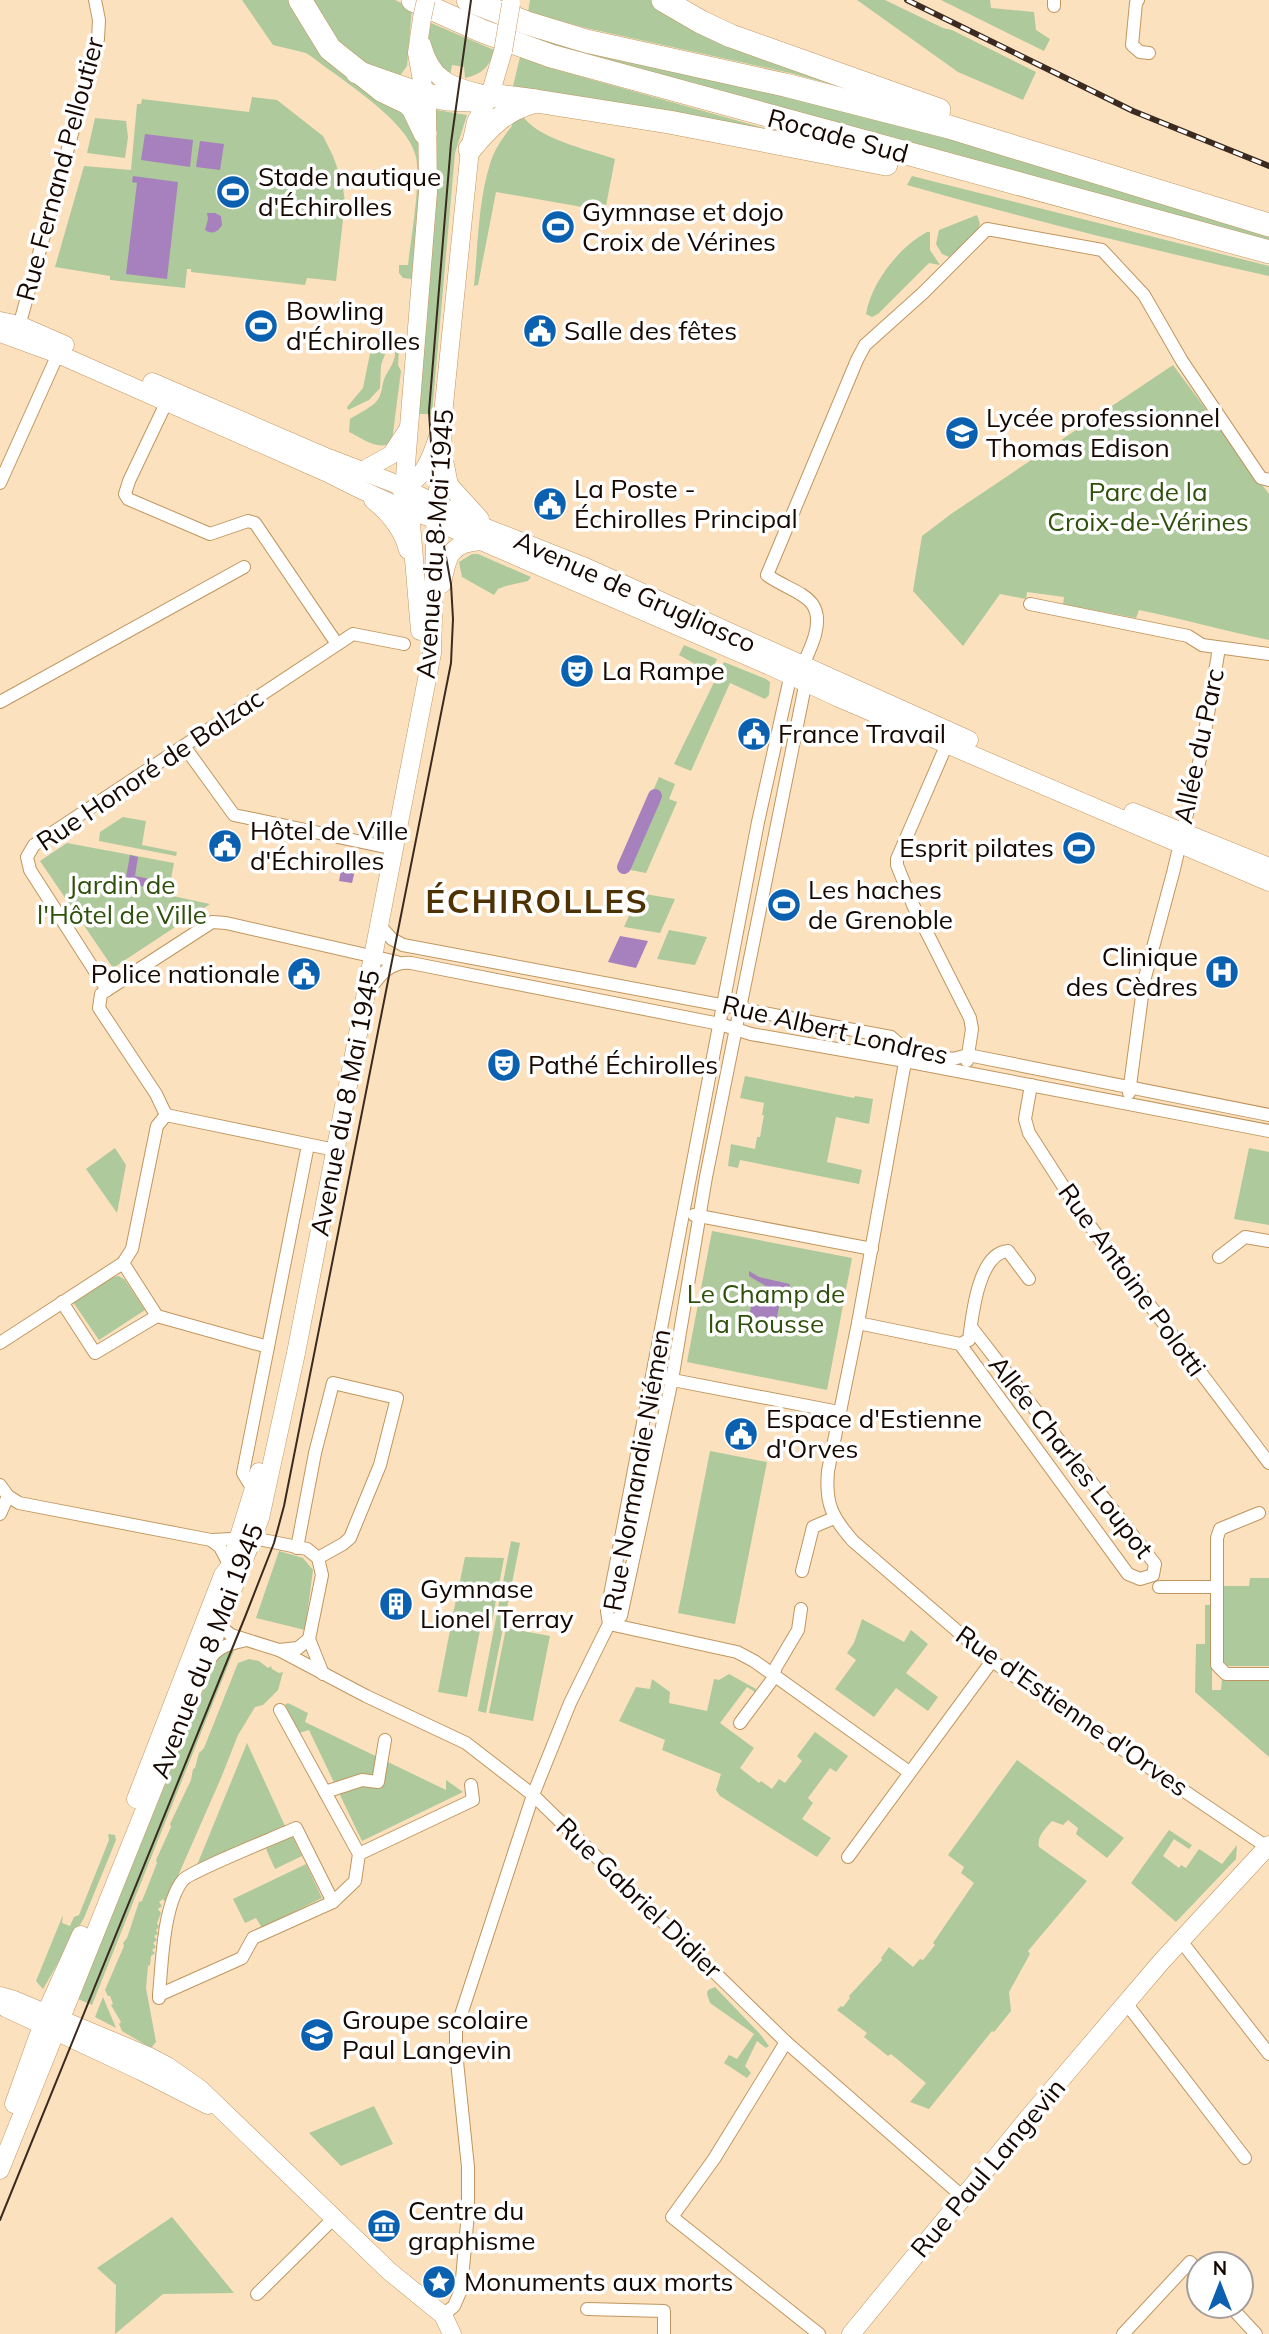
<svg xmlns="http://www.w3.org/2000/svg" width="1269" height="2334" font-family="Mulish,sans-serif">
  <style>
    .green { fill: #aec99c }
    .water { fill: #a781bd }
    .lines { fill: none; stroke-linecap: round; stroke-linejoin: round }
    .canal { stroke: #a781bd; stroke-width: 14 }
    .street-casing { stroke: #c1965e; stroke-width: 14 }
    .secondary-casing { stroke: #c1965e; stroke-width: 19 }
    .highway-casing { stroke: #c1965e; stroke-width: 24 }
    .street { stroke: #fff; stroke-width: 12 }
    .secondary { stroke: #fff; stroke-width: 18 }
    .highway { stroke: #fff; stroke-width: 23 }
    .tram { stroke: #3b2a1f; stroke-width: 2 }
    .rail-casing { stroke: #3b2a1f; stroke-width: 6 }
    .rail { stroke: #fff; stroke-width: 3.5; stroke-dasharray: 10; stroke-linecap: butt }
    .secondary-bridge-casing { stroke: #c1965e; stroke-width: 19; stroke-linecap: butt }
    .secondary-bridge { stroke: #fff; stroke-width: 18 }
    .labels { text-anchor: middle; stroke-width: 7; stroke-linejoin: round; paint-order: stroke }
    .street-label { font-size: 26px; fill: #160700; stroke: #fff }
    .poi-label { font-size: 26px; fill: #160700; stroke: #fff; text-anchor: start }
    .park-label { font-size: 26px; fill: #2f500b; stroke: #fff }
    .district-label { font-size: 33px; font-weight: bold; letter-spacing: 2px; fill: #4f3202; stroke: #fff }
  </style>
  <rect width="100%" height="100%" fill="#fce1bf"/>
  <g class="green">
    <path d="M242,0H289C322,55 329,80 396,96L426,152L412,279L403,278L399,273V265H408C411,236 421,184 416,157C409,121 340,79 312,57L306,53L273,45Z"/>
    <polygon points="312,0 395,0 412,8 407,66 399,77 373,69 334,38"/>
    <polygon points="530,0 652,0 839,79 837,86 790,73 586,28 528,12"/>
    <polygon points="857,0 885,0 943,28 952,30 1036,72 1023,100 958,72"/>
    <polygon points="941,0 990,0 991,8 1034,12 1036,30 1050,39 1044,51"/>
    <path d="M431,23L494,50C489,68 482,74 465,78L464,67L452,65L450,76C430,67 426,43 431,23Z"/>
    <polygon points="524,29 903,123 1269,234 1269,243 523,37"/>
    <polygon points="521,53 543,66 793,136 793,139 513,86"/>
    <polygon points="252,97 277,100 323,136 333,156 342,181 345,202 336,281 307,278 305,285 191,272 191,269 187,269 185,288 110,280 110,276 55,267 84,166 131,170 137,104 141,104 142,99 249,112"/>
    <polygon points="436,110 467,115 455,153 432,414 417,414"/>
    <path d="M521,113C533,138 590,150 615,159L605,211L496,192L478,285L474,286C478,246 478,202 490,164C494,150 503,137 512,126L510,116Z"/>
    <polygon points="95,118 126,121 128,137 125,158 87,153"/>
    <path d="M912,176L1269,266V276C1147,249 1027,219 907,185Z"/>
    <polygon points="977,215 980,224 977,231 949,257 942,254 936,244 939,230"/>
    <path d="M927,232H930V250L940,265L929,263L878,314L872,317L866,314C871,283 899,247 927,232Z"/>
    <polygon points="374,334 381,335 386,341 387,349 381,365 380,388 369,400 348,410 347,407 363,388"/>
    <path d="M388,335H400L398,365L401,371L392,441C381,453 362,438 349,432L350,419C358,414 368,409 375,403C383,395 381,386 385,377C394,361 401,353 388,335Z"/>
    <path d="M1173,365L1269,494V640C1225,631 1183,619 1139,610L1136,618L1063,604L1064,597L1027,592L1026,599L1000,594L963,646L913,591L922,536L951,514Z"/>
    <polygon points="472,554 478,554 531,577 528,581 506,586 498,589 494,595 462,577 459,562"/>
    <polygon points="684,645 717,659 711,673 679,655"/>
    <polygon points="724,662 766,679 770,682 769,695 765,699 730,683 691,771 674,764"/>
    <polygon points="659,777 675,784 669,799 677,802 646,873 620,868"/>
    <polygon points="123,817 146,821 142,845 177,852 176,856 99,841 100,832"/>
    <polygon points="67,843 174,863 168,895 210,904 113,968 40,861"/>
    <polygon points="639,893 675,899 660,933 624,927"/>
    <polygon points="669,930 707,937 695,965 657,959"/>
    <polygon points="745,1076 854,1098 855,1096 873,1099 869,1124 836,1117 827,1162 862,1170 859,1184 740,1160 738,1168 728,1166 731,1144 755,1149 757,1137 760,1137 764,1115 762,1115 764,1103 740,1098"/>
    <polygon points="115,1148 126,1165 117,1213 86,1169"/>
    <polygon points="1249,1148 1269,1152 1269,1225 1234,1219"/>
    <polygon points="712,1231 852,1258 827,1390 687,1362"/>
    <polygon points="119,1276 125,1280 145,1310 99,1340 73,1302 113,1277"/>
    <polygon points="710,1451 767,1462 735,1624 678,1613"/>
    <polygon points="511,1541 520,1543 486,1713 478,1711"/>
    <polygon points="279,1551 303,1558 313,1570 305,1630 256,1618"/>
    <polygon points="465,1557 504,1558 491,1627 452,1619"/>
    <polygon points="1250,1578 1269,1578 1269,1666 1228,1666 1223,1661 1223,1586 1249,1586"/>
    <polygon points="1205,1605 1212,1605 1212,1690 1221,1690 1222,1679 1269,1678 1269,1757 1195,1692 1196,1644 1205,1644"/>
    <polygon points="862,1619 904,1642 911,1630 928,1644 906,1673 938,1697 928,1711 896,1688 874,1717 835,1689 856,1660 847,1653 854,1643"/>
    <polygon points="451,1625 480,1630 467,1697 438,1692"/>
    <polygon points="506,1628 550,1636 533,1721 489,1713"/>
    <polygon points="235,1648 92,2005 78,1999 78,1990 114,1902 118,1900 205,1686 220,1655"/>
    <polygon points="249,1659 259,1661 268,1668 271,1666 272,1669 279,1673 283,1672 278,1690 263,1705 255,1707 238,1735 221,1778 174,1885 169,1908 163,1899 159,1902 162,1906 158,1909 161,1913 157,1923 159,1927 156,1930 158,1934 154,1936 157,1940 153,1943 156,1947 152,1950 155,1953 151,1956 150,1965 148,1966 146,1988 156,2042 151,2048 122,2031 119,2024 121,2022 111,2005 113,2004 110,1996 108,1996 105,1990 124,1946 123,1943 127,1938 139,1902 142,1901 157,1863 156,1860 171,1827 170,1824 191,1780 193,1769 195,1768 199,1753 204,1748 238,1663"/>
    <polygon points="729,1674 756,1689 755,1692 747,1687 720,1723 754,1748 740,1768 759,1783 761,1781 772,1789 779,1779 785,1783 802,1761 797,1756 815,1732 848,1756 836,1772 830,1768 808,1798 813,1803 802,1819 831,1838 817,1857 720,1796 716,1790 721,1774 662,1750 665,1740 619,1721 636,1687 650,1689 652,1679 670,1692 669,1703 707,1711 714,1679 719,1680"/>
    <polygon points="288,1703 308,1713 305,1722 446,1790 446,1780 463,1792 362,1841 309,1730 299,1733 285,1705"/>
    <polygon points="247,1743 286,1828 195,1870"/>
    <path d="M1017,1760L1124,1838L1107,1858L1076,1834L1078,1828L1068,1820L1063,1825L1052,1821C1046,1828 1036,1837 1039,1847L1087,1881L1028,1951L1030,1954L1009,1992L1011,2011L994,2032L992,2031L929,2109L910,2102L926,2083L891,2054L888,2056L864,2037L867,2033L837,2010L841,2006L843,2007L850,1998L849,1996L882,1960L881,1958L889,1947L913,1967L920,1959L923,1960L935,1945L933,1943L974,1883L961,1873L964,1867L948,1855Z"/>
    <polygon points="1169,1830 1192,1845 1189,1849 1174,1839 1163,1856 1179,1868 1181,1865 1186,1868 1199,1849 1222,1864 1237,1845 1236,1859 1176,1922 1131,1883"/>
    <polygon points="108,1834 115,1835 116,1840 84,1918 43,1989 36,1981 63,1915 62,1923 70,1926 74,1917 79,1915 109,1840"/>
    <polygon points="292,1836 302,1856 275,1869 266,1849"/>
    <polygon points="306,1864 322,1898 262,1928 256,1918 245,1923 233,1899"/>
    <polygon points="715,1987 760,2034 769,2046 766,2048 757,2041 745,2066 751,2073 747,2078 724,2063 729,2055 737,2059 754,2034 710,2003 707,1994 708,1990"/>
    <polygon points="103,1997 116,2028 95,2017"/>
    <polygon points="374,2106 393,2144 341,2166 309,2133"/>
    <polygon points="172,2217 234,2293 163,2294 115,2334 116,2285 97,2268"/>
  </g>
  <g class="water">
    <polygon points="145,134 193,140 190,167 141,160"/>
    <polygon points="200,141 224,144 220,170 196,167"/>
    <polygon points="133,176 178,182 167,279 126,274 137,183 132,182"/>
    <path d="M207,213H215L221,216L222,225C218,232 212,235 205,230L208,219Z"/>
    <polygon points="130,855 138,857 135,876 170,883 168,891 125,883"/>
    <polygon points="344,855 358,858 352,883 339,881"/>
    <polygon points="620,936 648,941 636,968 608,962"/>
    <polygon points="749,1271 759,1277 790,1284 789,1292 769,1288 749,1276"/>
    <polygon points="753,1296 780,1301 775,1328 748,1322"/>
  </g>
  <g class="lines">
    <polyline class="canal" points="624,867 655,796"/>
    <g class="street-casing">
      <g id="street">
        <polyline points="1054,0 1054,6"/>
        <polyline points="1138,0 1136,3 1132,45 1140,52 1149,53"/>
        <polyline points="18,330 98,39 99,20 95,0"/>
        <polyline points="169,397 129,481 125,494 128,499 210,534 248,521 255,523 337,644"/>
        <polyline points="0,483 58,354"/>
        <polyline points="1030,604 1188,636 1202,645 1269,654"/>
        <path d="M803,666C807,655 812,646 815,635C826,594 793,594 767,575L857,360L865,345L923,293L987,229L1102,250L1144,295L1182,361L1261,478L1269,480"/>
        <polyline points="0,702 244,567"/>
        <polyline points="950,737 897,859 897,865 913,905 970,1018 972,1029 967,1061"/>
        <polyline points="184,746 234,815 395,849"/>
        <polyline points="380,926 392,939 403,945 891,1037 907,1051 953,1059 968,1055 1269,1115"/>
        <polyline points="107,990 212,922 226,923 397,962"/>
        <path d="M368,991C380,975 390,961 411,963L720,1024L751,1034L905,1061L1269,1131"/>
        <path d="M907,1051L858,1323L828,1471C825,1504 832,1517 853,1541L992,1661L1267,1847"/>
        <polyline points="1031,1085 1025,1119 1029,1133 1081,1214 1269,1463"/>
        <polyline points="1129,1093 1144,981 1173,873 1202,750 1219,648"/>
        <polyline points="166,1115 335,1150"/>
        <polyline points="694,1215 872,1249"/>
        <polyline points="1219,1257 1245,1237 1269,1241"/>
        <polyline points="123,1263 157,1316 268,1347"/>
        <polyline points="62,1302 95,1353 157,1316"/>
        <path d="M858,1323L960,1344L969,1340C972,1317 978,1253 1008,1251L1029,1279"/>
        <polyline points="0,1343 123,1263 132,1249 157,1126 166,1115 156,1094 99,1008 101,994 107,990 30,870 27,857 34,845 353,634 404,644"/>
        <polyline points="960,1344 1128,1574 1140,1579 1153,1575 1155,1564 971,1327"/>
        <polyline points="652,1376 839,1412"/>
        <polyline points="0,1485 8,1496 19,1503 211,1540 253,1538 307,1549 318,1558 322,1575 309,1639 323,1674"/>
        <polyline points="254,1491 243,1473 308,1145"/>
        <polyline points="1259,1513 1220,1529 1217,1538 1217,1665 1226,1674 1269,1674"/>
        <polyline points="0,1514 8,1496"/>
        <polyline points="211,1540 220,1547 231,1568"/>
        <polyline points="297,1548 315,1453 333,1383 397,1398 380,1465 350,1538 343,1544 318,1558"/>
        <polyline points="802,1571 813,1527 834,1518"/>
        <polyline points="1159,1587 1216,1587"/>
        <polyline points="218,1619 219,1625 231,1635 279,1650 366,1696 466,1743 533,1795 786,2042 963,2197"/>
        <polyline points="609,1624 607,1611 758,822 792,669"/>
        <polyline points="609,1624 737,1652 754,1661 909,1772"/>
        <polyline points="279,1650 298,1648 309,1639"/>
        <path d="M209,1661C216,1647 229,1644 243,1641"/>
        <polyline points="740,1723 772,1680 776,1667 798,1630 801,1609"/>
        <polyline points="325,1792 362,1780 378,1782 385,1740"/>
        <polyline points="359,1854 473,1800 471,1785"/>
        <polyline points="848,1857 992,1661"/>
        <polyline points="1181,1941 1269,2054"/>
        <path d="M159,1995C162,1963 163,1905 183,1880C191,1871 279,1836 296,1828L333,1902"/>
        <polyline points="159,1998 159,1995 242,1958 253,1938 333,1902 355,1881 359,1854 280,1710"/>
        <polyline points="1126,2003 1245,2158"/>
        <polyline points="786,2042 714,2159 672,2217 819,2334"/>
        <polyline points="257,2294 334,2218"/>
        <polyline points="1230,2306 1256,2334"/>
        <polyline points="587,2309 664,2311 664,2334"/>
        <polyline points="443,2315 454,2306 461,2290 468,2213 468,2167 456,2052 456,2030 533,1795 570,1703 600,1642 609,1624 621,1616 672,1380 706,1177 807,676"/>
        <polyline points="1123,2334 1190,2262 1199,2272"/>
      </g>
    </g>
    <g class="secondary-casing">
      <g id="secondary">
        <path d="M422,45C431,78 448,86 479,93"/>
        <polyline points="0,321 19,325 65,345"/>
        <path d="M0,333L58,354L330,474C355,487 380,499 405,509C422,516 436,517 451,528L770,666L839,698L1269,882"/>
        <polyline points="152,382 328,458 391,482 489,529 583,566 969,740"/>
        <polyline points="445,465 449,485 480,519"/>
        <polyline points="362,471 391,455 407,431"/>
        <path d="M401,489C423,480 431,459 438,437"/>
        <path d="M373,500C389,513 403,530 408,550"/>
        <path d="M442,584C447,556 450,543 481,541"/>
        <polyline points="420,631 410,511 404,489 428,192 427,108 417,53 422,18"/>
        <polyline points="1133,812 1269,867"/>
        <polyline points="136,1799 223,1575 230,1566 259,1472"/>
        <polyline points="0,1996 14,2000 148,2056 167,2066 200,2089 389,2271 443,2315 452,2334"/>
        <polyline points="6,2008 141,2071 208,2105"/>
        <polyline points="14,2104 49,2006 81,1935"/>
        <polyline points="0,2170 219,1625 260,1518 296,1353 432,653 436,503 443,456 442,424 470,149 476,122 490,95 503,51"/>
        <polyline points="851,2334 1029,2117 1161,1962 1269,1845"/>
      </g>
    </g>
    <g class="highway-casing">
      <g id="highway">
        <polyline points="300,0 330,49 383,91 408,103 413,108 425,133"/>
        <polyline points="413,0 482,31 551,56 1269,252"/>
        <polyline points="468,0 527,23 586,41 785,85 949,127 1269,225"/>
        <polyline points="663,0 701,22 731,36 939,110"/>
        <polyline points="357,72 417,93 447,99 470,100 490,95 536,101 669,122 886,164"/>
        <path d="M470,149C489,126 504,110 533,102"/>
      </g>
    </g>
    <use href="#street" class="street"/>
    <use href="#secondary" class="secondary"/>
    <use href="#highway" class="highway"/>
    <polyline class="tram" points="0,2220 245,1617 274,1543 284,1506 451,663 453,619 451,584 434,492 429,411 451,143 471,0"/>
    <g class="rail-casing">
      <polyline id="rail" points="907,0 1133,111 1269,166"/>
    </g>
    <use href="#rail" class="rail"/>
    <g class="secondary-bridge-casing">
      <g id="secondary-bridge">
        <polyline points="422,18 426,0"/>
        <polyline points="503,51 511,4"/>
      </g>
    </g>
    <use href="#secondary-bridge" class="secondary-bridge"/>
  </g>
  <defs>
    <g id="stadium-disc" transform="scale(1.75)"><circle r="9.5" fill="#0b61af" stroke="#fff"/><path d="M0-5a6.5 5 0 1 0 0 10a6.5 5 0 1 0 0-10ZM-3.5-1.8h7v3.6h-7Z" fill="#fff"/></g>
    <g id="civic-disc" transform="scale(1.75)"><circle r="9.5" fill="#0b61af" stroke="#fff"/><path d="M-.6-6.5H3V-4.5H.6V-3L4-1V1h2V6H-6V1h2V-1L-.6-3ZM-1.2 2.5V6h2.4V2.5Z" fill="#fff"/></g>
    <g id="school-disc" transform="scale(1.75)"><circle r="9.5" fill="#0b61af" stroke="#fff"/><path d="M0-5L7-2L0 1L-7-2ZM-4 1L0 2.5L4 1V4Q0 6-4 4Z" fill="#fff"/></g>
    <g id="theatre-disc" transform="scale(1.75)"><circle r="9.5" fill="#0b61af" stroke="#fff"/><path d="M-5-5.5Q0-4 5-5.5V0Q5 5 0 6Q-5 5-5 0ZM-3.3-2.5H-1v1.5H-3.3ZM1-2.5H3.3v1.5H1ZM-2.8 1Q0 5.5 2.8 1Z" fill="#fff"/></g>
    <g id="hospital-disc" transform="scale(1.75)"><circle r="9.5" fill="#0b61af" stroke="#fff"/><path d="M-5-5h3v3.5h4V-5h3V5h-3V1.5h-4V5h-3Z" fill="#fff"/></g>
    <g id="building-disc" transform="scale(1.75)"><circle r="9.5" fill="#0b61af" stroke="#fff"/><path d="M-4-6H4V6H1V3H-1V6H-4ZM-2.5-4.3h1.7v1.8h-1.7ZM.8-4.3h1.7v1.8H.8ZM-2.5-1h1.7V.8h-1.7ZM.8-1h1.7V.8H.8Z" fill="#fff"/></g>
    <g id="museum-disc" transform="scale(1.75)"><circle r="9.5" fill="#0b61af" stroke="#fff"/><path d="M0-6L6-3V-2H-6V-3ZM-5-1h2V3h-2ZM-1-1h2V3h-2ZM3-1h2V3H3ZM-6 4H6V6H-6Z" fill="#fff"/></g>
    <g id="sight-disc" transform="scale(1.75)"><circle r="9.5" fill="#0b61af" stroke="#fff"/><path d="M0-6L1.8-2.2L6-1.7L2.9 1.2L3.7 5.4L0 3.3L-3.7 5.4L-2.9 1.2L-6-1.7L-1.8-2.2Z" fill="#fff"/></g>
  </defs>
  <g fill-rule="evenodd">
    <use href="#stadium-disc" x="233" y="192"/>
    <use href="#stadium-disc" x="558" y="227"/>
    <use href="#stadium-disc" x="261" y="326"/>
    <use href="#civic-disc" x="540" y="331"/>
    <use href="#school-disc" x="962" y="433"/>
    <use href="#civic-disc" x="550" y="504"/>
    <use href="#theatre-disc" x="577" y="671"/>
    <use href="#civic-disc" x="754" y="734"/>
    <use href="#civic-disc" x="225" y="846"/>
    <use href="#stadium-disc" x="1079" y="848"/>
    <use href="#stadium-disc" x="784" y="905"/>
    <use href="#hospital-disc" x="1222" y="972"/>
    <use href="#civic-disc" x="304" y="974"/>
    <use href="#theatre-disc" x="504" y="1065"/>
    <use href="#civic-disc" x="741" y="1434"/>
    <use href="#building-disc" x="396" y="1604"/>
    <use href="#school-disc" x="317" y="2035"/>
    <use href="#museum-disc" x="384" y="2226"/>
    <use href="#sight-disc" x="439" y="2282"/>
  </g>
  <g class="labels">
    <g class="street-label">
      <text transform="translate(838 136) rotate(15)" y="9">Rocade Sud</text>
      <text transform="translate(60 169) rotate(-75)" y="9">Rue Fernand Pelloutier</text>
      <text transform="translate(435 544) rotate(-86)" y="9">Avenue du 8 Mai 1945</text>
      <text transform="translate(635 592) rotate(24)" y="9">Avenue de Grugliasco</text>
      <text transform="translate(1199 746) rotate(-78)" y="9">Allée du Parc</text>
      <text transform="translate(150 770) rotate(-34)" y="9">Rue Honoré de Balzac</text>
      <text transform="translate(835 1030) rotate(13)" y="9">Rue Albert Londres</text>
      <text transform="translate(345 1103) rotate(-79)" y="9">Avenue du 8 Mai 1945</text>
      <text transform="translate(1132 1280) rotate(54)" y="9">Rue Antoine Polotti</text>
      <text transform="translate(1071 1457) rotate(52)" y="9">Allée Charles Loupot</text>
      <text transform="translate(637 1470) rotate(-80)" y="9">Rue Normandie Niémen</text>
      <text transform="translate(207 1651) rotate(-69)" y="9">Avenue du 8 Mai 1945</text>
      <text transform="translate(1072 1711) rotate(35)" y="9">Rue d'Estienne d'Orves</text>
      <text transform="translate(639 1898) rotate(44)" y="9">Rue Gabriel Didier</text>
      <text transform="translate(988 2168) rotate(-50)" y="9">Rue Paul Langevin</text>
    </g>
    <g class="poi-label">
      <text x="258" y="186">Stade nautique<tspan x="258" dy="30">d'Échirolles</tspan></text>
      <text x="582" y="221">Gymnase et dojo<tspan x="582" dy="30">Croix de Vérines</tspan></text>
      <text x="286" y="320">Bowling<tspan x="286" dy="30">d'Échirolles</tspan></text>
      <text x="564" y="340">Salle des fêtes</text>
      <text x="986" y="427">Lycée professionnel<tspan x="986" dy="30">Thomas Edison</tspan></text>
      <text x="574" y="498">La Poste -<tspan x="574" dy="30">Échirolles Principal</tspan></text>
      <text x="602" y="680">La Rampe</text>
      <text x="778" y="743">France Travail</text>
      <text x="250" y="840">Hôtel de Ville<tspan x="250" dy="30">d'Échirolles</tspan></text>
      <text x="1054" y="857" text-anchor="end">Esprit pilates</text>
      <text x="808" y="899">Les haches<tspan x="808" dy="30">de Grenoble</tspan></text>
      <text x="1198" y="966" text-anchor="end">Clinique<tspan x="1198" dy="30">des Cèdres</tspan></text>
      <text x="280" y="983" text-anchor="end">Police nationale</text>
      <text x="528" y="1074">Pathé Échirolles</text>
      <text x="766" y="1428">Espace d'Estienne<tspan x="766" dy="30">d'Orves</tspan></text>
      <text x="420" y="1598">Gymnase<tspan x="420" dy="30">Lionel Terray</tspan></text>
      <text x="342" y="2029">Groupe scolaire<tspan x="342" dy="30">Paul Langevin</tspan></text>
      <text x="408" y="2220">Centre du<tspan x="408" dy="30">graphisme</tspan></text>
      <text x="464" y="2291">Monuments aux morts</text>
    </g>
    <g class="park-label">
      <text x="1148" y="501">Parc de la<tspan x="1148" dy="30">Croix-de-Vérines</tspan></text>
      <text x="122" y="894">Jardin de<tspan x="122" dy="30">l'Hôtel de Ville</tspan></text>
      <text x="766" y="1303">Le Champ de<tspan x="766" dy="30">la Rousse</tspan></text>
    </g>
    <g class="district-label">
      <text x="537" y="913">ÉCHIROLLES</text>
    </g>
  </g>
  <g transform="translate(1220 2285)"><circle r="33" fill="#ffffff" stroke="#a29c99" stroke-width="2"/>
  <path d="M0-5L12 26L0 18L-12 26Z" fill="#0b61af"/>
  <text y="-10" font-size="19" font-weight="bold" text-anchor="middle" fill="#160700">N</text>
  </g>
</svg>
